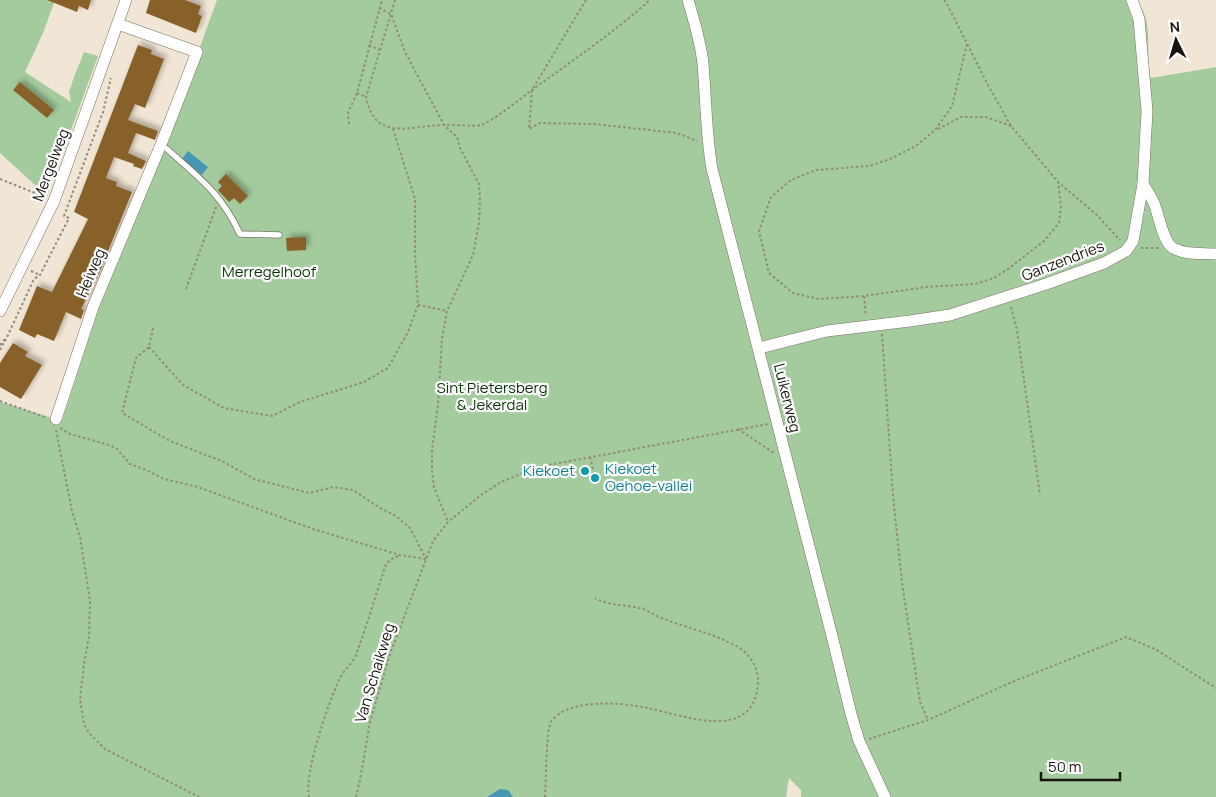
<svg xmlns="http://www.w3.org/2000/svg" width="1216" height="797" font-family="Manrope,sans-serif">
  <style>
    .green { fill: #a4cb9e }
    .water { fill: #4796b3 }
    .building { fill: #886129; filter: url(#shadow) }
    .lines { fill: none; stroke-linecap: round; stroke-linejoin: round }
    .service-casing { stroke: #7b7263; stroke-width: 7 }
    .minor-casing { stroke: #7b7263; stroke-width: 12 }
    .path { stroke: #90897c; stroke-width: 2; stroke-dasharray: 2.5 2.5; stroke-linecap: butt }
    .service { stroke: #fff; stroke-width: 5.5 }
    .minor { stroke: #fff; stroke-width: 11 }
    .culture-dot { fill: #0f9aa8; stroke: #fff; stroke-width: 2 }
    .labels { text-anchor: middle; stroke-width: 4.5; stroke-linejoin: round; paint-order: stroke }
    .street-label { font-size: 15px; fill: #17140e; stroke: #fff }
    .park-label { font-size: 15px; fill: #063500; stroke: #fff }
    .culture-label { font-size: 15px; fill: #0d838f; stroke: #fff; text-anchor: start }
  </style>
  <defs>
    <filter id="shadow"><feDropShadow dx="3.5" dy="-3.5" stdDeviation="2.5" flood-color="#0004"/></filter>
  </defs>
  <rect width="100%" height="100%" fill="#f1e6d5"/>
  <g class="green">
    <polygon points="0,0 55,0 43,33 25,72 71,102 69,92 74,77 84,52 98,56 47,196 0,153"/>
    <path d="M217,0H1134C1156,16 1144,56 1151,78L1216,67V797H801V790L789,778L786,797H0V402L62,421L98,311L155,170Z"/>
  </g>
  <g class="water">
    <polygon points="188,151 208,167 202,175 182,159"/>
    <polygon points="500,789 508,790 513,797 487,797"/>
  </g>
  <g class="building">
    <polygon points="47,0 91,0 88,10 79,6 77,12"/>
    <polygon points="150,0 185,0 201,6 198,14 202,16 196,33 146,13"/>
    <polygon points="138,45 152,50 151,54 164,59 145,108 135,104 128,120 158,131 155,140 136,133 128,153 146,161 142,169 133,166 134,164 114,157 106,178 117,182 116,186 132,192 100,271 81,309 84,310 81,319 66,312 54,341 37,334 35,338 19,330 37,286 52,292 88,219 74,212"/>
    <polygon points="20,82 54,110 47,118 13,90"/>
    <polygon points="226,174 248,196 240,204 234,198 229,202 218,190 222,186 218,182"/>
    <polygon points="306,237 306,250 287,251 286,238"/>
    <polygon points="13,343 28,352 25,356 42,365 21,399 0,387 0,363"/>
  </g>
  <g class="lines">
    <g class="service-casing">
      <path id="service" d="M167,149C199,178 221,193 240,234L279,235"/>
    </g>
    <g class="minor-casing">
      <g id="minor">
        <path d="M688,0C694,21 701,43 703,64C706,99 706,134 712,169L833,640L851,714L859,741L885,797"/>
        <path d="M1143,184C1146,189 1150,195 1153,201C1159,213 1162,241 1173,248C1186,255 1202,253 1216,254"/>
        <polyline points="0,311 54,201 126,0"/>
        <polyline points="759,348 827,331 910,321 950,315 1046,284 1104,263 1126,251 1133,241 1143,184 1147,111 1139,19 1132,0"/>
        <polyline points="56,419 93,307 162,142 197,52 118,24"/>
      </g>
    </g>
    <g class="path">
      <path d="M395,0L366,97C375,142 409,126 443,125C454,124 471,127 481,125C492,122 521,98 532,90C572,61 613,33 650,0"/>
      <polyline points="586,0 532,90 529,129 540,123 595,124 677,133 697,141"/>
      <polyline points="944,0 947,4 989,87 1011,126 1058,182 1097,215 1120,240"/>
      <polyline points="379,8 391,14 405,52 444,125 457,137 460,148 479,184 480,201 479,223 473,255 447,311 442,339 438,404 432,450 432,470 434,487 448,522"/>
      <polyline points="967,44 952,106 935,130 916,146 890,159 869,166 816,170 791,180 771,197 759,231 769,273 793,293 819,299 864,296 926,287 975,284 994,278 1008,269 1044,241 1059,223 1061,207 1058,182"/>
      <polyline points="369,45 380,50"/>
      <polyline points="357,93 366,97"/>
      <polyline points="349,124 348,113 357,93 382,0"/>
      <polyline points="938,129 961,117 986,117 1011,126"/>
      <polyline points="0,179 45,197"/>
      <polyline points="1141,248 1159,248"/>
      <polyline points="31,271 40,275"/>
      <polyline points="186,289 216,207"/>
      <polyline points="864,296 866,316"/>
      <polyline points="418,305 447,311"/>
      <polyline points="1011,307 1017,330 1040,495"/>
      <polyline points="153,328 149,347 136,358 122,413 170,441 224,462 254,479 309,493 334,487 353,490 380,508 396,516 410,528 426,559"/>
      <polyline points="882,334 893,495 902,583 920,702 928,720"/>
      <polyline points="0,345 5,339"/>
      <polyline points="149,347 183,385 224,408 272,416 300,402 364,382 388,368 408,332 418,305 415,255 415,199 393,129"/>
      <polyline points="0,350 8,335 34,279 40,275 69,218 64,216 103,112 111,78"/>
      <polyline points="0,401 45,417"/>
      <polyline points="60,428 70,434 109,445 116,448 130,464 144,469 164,479 198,487 313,529 400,555 426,559"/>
      <polyline points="738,429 774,453"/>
      <polyline points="56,430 72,511 80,537 90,601 89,636 84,664 80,699 84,724 89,733 105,749 199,797"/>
      <polyline points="590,457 594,473"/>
      <polyline points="869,739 928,720 1012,682 1126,637 1155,649 1216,688"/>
      <path d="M309,797C304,773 328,704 339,680C343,671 352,664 356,655C367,625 376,594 386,564L390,560L400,555"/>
      <polyline points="356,797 360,780 370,722 389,657 433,541 448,522 481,495 501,482 538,467 768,424"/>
      <path d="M545,797C546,783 546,730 551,722C553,719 557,715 559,714C581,699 623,703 648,708C685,716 753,743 758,684C759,670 752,657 741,649C736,645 729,643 724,640C703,631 681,626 659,617C652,614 646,609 639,608C624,604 608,606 595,598"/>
    </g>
    <use href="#service" class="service"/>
    <use href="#minor" class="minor"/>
  </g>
  <g class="culture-dot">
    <circle cx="585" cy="471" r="5"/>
    <circle cx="595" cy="478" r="5"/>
  </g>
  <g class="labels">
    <g class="street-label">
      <text transform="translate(51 165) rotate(-69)" y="5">Mergelweg</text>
      <text transform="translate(1063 261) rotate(-21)" y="5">Ganzendries</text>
      <text transform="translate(91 273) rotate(-67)" y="5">Heiweg</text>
      <text transform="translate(787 398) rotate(76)" y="5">Luikerweg</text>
      <text transform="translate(375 673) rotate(-73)" y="5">Van Schaikweg</text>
    </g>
    <g class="park-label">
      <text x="269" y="277">Merregelhoof</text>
      <text x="492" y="393">Sint Pietersberg<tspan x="492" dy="17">&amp; Jekerdal</tspan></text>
    </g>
    <g class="culture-label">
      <text x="605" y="474">Kiekoet<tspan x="605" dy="17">Oehoe-vallei</tspan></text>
      <text x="575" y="476" text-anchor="end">Kiekoet</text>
    </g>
  </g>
  <g transform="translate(1176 40) rotate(355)" stroke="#ffffff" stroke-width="4" paint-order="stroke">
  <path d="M0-4L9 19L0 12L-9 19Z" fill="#17140e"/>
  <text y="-8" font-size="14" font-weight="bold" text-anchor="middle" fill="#17140e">N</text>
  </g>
  <path d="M1041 772v8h79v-8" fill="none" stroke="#17140e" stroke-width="2.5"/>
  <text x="1048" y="772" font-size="15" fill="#17140e" stroke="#ffffff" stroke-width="4" paint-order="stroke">50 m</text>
</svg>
